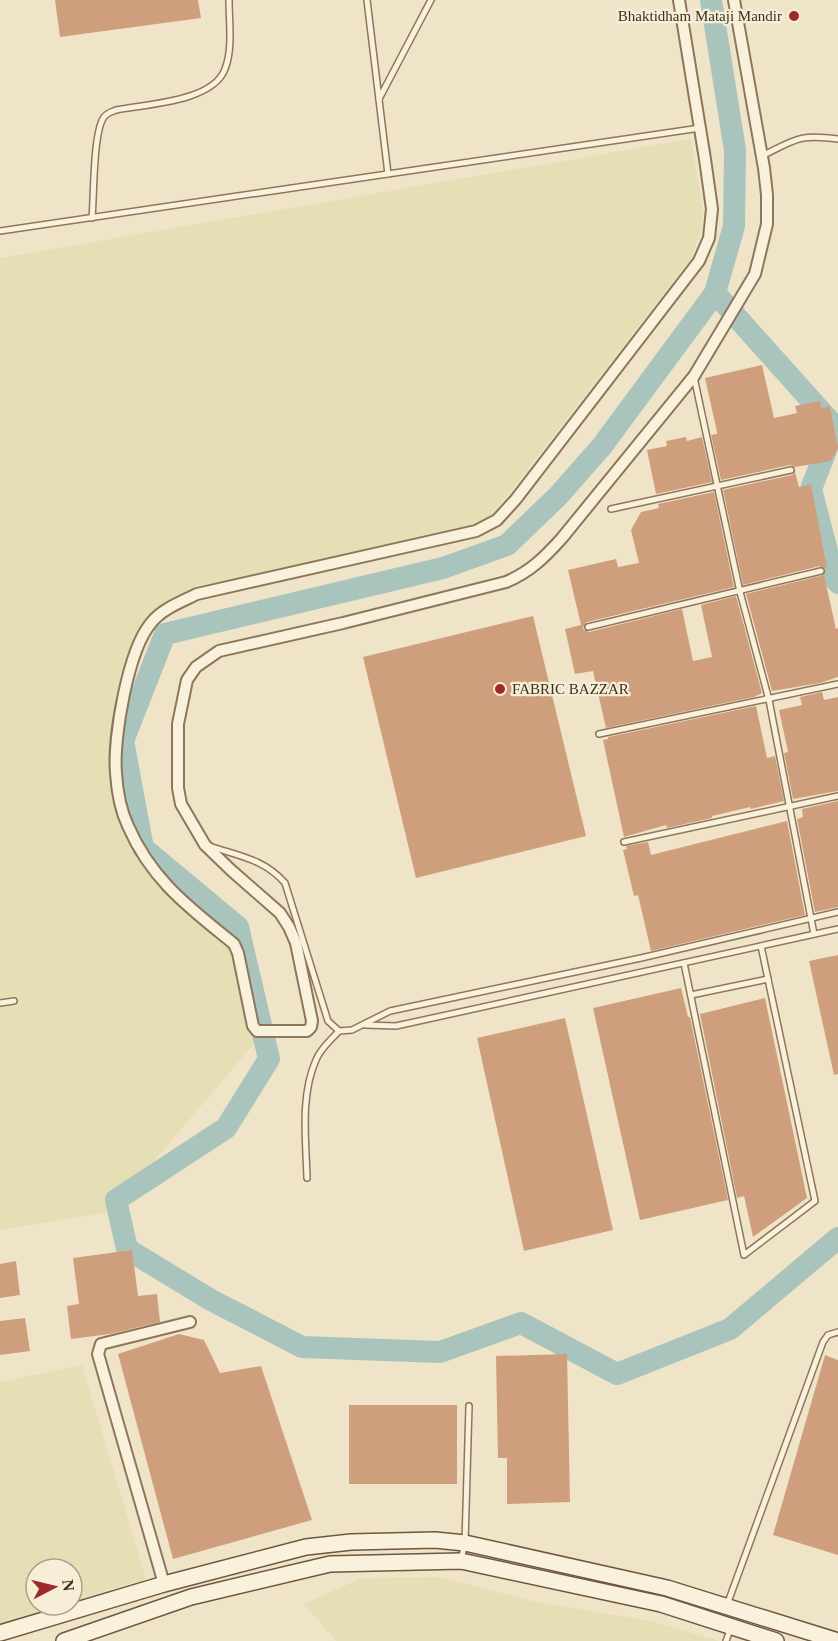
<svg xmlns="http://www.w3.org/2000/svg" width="838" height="1641" font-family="'Times New Roman',serif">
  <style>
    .farmland { fill: #e6deb5 }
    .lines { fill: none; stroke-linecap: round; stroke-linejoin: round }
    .river { stroke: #a9c4bc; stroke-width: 22 }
    .building { fill: #cf9f7d }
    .lane-casing { stroke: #8d765c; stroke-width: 8 }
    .street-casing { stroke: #8d765c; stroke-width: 14 }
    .secondary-casing { stroke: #6f573f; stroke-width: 18 }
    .lane { stroke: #faf1dc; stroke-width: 5 }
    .street { stroke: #faf1dc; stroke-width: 10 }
    .secondary { stroke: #faf1dc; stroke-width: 15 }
    .poi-dot { fill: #9e2a2b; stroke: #f7eed8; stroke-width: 2 }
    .labels { text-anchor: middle; stroke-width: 4.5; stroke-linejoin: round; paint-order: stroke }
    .poi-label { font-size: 15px; fill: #3d2e20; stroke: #f7eed8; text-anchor: end }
  </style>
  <rect width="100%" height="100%" fill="#f0e4c8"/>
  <g class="farmland">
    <polygon points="691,139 703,210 700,234 692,257 500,505 476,531 196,586 163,607 146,621 137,638 115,724 123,827 152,877 167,894 231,947 235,954 250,1030 258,1039 111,1212 0,1230 0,258"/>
    <polygon points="82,1365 146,1579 72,1601 72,1569 36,1569 36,1605 60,1605 0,1623 0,1382"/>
    <polygon points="440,1577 532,1601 651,1621 719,1641 336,1641 304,1604 362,1578"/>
  </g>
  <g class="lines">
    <g class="river">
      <polyline points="711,0 735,150 734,226 715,293 602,446 558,496 507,545 443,568 165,634 123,741 143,848 238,927 269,1059 226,1128 116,1200 127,1249 211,1300 302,1347 440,1352 521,1323 617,1374 730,1329 838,1238"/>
      <polyline points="715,293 835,427 811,489 834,578 838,583"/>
    </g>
  </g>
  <g class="building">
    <polygon points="55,0 198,0 201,18 60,37"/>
    <polygon points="762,365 774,418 797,413 795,406 820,401 821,408 830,406 838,448 831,461 795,467 790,465 721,480 711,435 717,434 717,432 705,378"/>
    <polygon points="686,437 687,441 702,437 712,482 656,494 647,450 667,446 666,441"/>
    <polygon points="795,472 799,487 811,484 827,568 820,566 743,585 723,490 792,475"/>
    <polygon points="714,492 734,587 587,622 584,625 583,629 589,632 682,609 693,661 712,657 701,605 736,596 762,693 754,697 606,728 593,671 575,674 565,629 581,625 568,570 616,559 618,567 639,563 631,530 641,512 659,508 658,504"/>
    <polygon points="824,575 836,629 838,628 838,677 820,683 772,691 746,594"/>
    <polygon points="533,616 586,836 416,878 363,657"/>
    <polygon points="822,692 824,700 838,697 838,791 793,799 784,753 788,752 779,710 802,705 800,697"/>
    <polygon points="756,706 767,758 775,756 784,801 751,809 750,807 712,816 712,818 667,828 666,825 624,837 603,740 608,739 608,737"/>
    <polygon points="838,801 838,907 815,912 797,819 803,817 802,809"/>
    <polygon points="787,821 805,915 651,951 638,895 634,896 623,850 627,849 626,846 648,842 651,855"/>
    <polygon points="838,955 838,1074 834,1075 809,961"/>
    <polygon points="681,988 688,1017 690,1017 728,1200 640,1220 593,1008"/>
    <polygon points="765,998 807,1198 753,1237 744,1196 737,1198 700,1014"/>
    <polygon points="565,1018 613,1230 524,1251 477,1038"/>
    <polygon points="132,1250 138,1296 157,1294 160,1322 110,1334 71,1339 67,1306 79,1304 73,1258"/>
    <polygon points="16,1261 20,1295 0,1298 0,1264"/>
    <polygon points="25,1318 30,1351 0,1355 0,1321"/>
    <polygon points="179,1334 204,1340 220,1373 261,1366 312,1520 173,1559 118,1354"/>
    <polygon points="567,1354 570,1502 507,1504 507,1458 498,1458 496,1356"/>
    <polygon points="825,1355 838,1360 838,1555 773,1535"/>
    <rect x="349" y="1405" width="108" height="79"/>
  </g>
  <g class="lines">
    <g class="lane-casing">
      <g id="lane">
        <polyline points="367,0 388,174"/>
        <polyline points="379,99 431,0"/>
        <path d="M762,156C796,139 799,134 838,139"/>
        <path d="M92,218C94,196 93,132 104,117C107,113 111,112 116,110C146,104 213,102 225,69C233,49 229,22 229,0"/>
        <polyline points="0,231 700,128"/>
        <polyline points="694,377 740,592 769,700 814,934"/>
        <polyline points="611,509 791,470"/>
        <polyline points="588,627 821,571"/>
        <polyline points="599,734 838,684"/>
        <polyline points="624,842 838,796"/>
        <path d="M209,846C239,856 264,859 285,883L328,1021L339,1031L352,1030L390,1011L641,958L838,912"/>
        <polyline points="684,963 744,1255 815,1201 761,946"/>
        <polyline points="691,995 768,979"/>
        <polyline points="0,1003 14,1001"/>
        <polyline points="365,1025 396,1026 838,929"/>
        <path d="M307,1178C306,1140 300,1096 316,1060C320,1049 331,1040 339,1031"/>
        <polyline points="461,1560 465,1543 469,1406"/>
        <polyline points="727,1605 823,1342 828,1335 838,1332"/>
        <polyline points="726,1641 730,1630"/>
      </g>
    </g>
    <g class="street-casing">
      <g id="street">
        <path d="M679,0L705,159L712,209L709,238L699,261L516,499L497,520L476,531L197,594C181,602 162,609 151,623C128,650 113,738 116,773C117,790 121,811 128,826C152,881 190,908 234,944L238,953L253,1026L257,1031H307L311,1027L312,1021L296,943L289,927L280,913L232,871L205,845L181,804L178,788V724L187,680L196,667L219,651L343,623L506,582C530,572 545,557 562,538L694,376L755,274L767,224V195L764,168L734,0"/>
        <polyline points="164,1584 98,1354 101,1344 190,1322"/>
      </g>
    </g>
    <g class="secondary-casing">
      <g id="secondary">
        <polyline points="0,1633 164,1584 306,1547 351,1542 435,1540 465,1543 667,1588 838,1641"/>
        <polyline points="64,1641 191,1597 330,1564 461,1561 661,1604 776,1641"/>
      </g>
    </g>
    <use href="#lane" class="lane"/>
    <use href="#street" class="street"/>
    <use href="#secondary" class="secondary"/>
  </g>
  <g class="poi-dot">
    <circle cx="794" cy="16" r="6"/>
    <circle cx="500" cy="689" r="6"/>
  </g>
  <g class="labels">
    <g class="poi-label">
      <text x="782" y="21">Bhaktidham Mataji Mandir</text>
      <text x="512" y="694" text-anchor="start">FABRIC BAZZAR</text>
    </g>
  </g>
  <g transform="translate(54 1587) rotate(83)"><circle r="28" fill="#f7eed8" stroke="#ada18e" stroke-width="1.5"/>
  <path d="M0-4.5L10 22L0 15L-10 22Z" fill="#9e2a2b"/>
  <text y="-9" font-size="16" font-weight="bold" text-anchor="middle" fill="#3d2e20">N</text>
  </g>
</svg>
